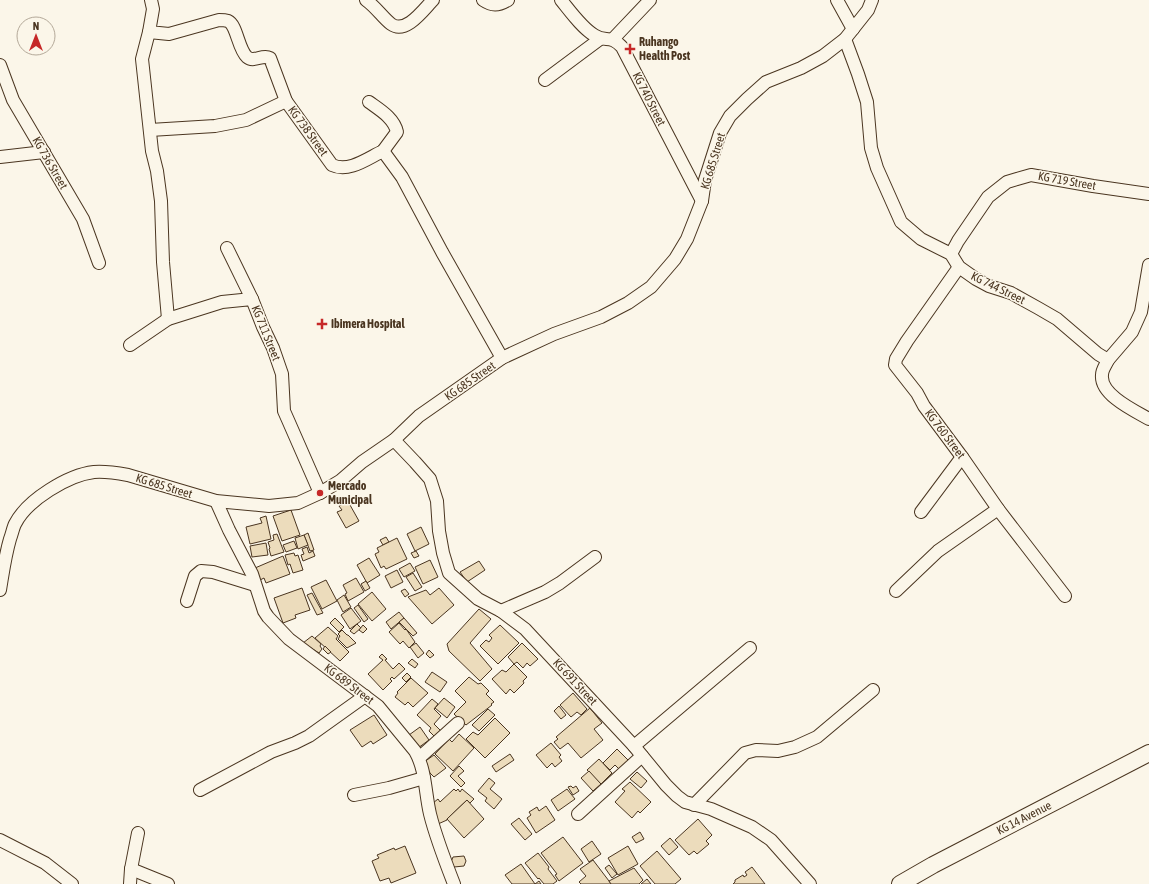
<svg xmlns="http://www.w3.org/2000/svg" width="1149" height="884" font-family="'Asap Condensed',sans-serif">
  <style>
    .building { fill: #ecdcbc; stroke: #4a3520 }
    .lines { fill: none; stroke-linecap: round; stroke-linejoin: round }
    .minor-casing { stroke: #4a3520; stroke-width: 14 }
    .secondary-casing { stroke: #4a3520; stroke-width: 18 }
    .minor { stroke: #fbf6e9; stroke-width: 12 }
    .secondary { stroke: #fbf6e9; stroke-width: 16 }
    .poi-dot { fill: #c62828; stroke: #fbf6e9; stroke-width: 1.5 }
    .labels { text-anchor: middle; stroke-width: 3; stroke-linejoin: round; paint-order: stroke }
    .poi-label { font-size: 12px; font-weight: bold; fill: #4a3520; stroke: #fbf6e9; text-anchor: start }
    .street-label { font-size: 12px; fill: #4a3520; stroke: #fbf6e9 }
  </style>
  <rect width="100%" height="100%" fill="#fbf6e9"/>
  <g class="building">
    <polygon points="350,500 352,504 350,505 359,521 346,528 337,512 342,510 339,506"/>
    <polygon points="291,510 300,535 282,541 273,516"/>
    <polygon points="266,516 271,539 250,544 246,527 262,523 260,518"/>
    <polygon points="421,527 429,544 415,551 407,534"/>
    <polygon points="308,533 314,550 310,551 304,535"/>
    <polygon points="277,534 284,552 271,556 269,549 270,548 268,542 274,540 273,535"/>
    <polygon points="304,535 308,545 298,549 295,538"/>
    <polygon points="386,537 389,542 383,545 380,540"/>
    <polygon points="397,538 407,559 386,569 384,566 381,568 375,554 379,552 377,548"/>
    <polygon points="294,541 297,548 286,552 283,545"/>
    <polygon points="266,543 268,555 252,557 250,546"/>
    <polygon points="307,547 309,553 313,551 315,556 303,561 301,555 304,554 302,549"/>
    <polygon points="416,551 419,556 414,558 411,553"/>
    <polygon points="294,553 295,556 298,555 303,570 293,573 290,564 288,565 285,555"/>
    <polygon points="283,556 290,574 266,583 264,578 260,580 255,568"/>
    <polygon points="369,558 380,575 367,583 357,565"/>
    <polygon points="430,560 438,577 423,584 415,567"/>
    <polygon points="479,561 485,570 467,582 460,572"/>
    <polygon points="410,563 415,571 404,577 399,569"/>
    <polygon points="397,570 403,582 391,588 385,576"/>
    <polygon points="413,573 422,587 415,591 406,577"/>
    <polygon points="356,578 364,592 348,601 345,594 347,593 343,585"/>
    <polygon points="326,580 337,601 322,609 311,587"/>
    <polygon points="366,581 370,588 365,591 361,584"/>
    <polygon points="302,588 310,610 295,615 296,618 283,623 274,598"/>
    <polygon points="439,588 454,605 432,624 408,597 426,590 430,595"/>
    <polygon points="405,589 409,594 405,597 401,591"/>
    <polygon points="372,592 386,609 372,621 358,604"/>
    <polygon points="312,593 323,613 317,615 307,595"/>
    <polygon points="344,595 351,607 343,612 337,600"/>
    <polygon points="358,605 368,619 364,622 354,608"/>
    <polygon points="351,608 361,621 350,629 341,615"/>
    <polygon points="479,609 491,619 470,643 492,669 480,681 449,651 447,644"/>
    <polygon points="399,612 404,618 391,629 386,622"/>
    <polygon points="335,618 344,627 339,632 330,623"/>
    <polygon points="404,618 417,633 413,636 399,622"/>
    <polygon points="399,623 405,630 406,629 415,642 409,648 403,641 400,644 389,632"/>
    <polygon points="357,624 361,628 354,634 350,631"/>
    <polygon points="363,625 367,629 363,633 359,630"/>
    <polygon points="500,625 519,643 498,664 480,646 486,640 489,642 492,638 489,635"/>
    <polygon points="328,627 338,636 336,639 349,652 340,661 315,638"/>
    <polygon points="342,630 347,635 348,635 356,643 347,648 338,639 340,636 338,634"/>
    <polygon points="312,636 321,644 320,646 322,649 319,653 303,643"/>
    <polygon points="416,643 424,653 418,658 410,647"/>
    <polygon points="522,643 538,659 530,666 527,663 523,668 517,662 514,664 508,657"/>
    <polygon points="325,646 331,652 328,654 323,649"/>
    <polygon points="429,650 434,655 430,658 426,654"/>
    <polygon points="382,654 387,659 385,660 393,669 399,663 405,669 394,679 392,677 390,679 392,681 383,690 368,674 383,660 379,657"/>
    <polygon points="412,659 418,664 415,668 408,663"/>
    <polygon points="514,664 527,677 523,681 524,683 514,693 510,689 506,694 492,679 502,670 506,672"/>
    <polygon points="432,672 447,682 440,692 425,682"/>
    <polygon points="407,673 411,677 406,682 402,678"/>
    <polygon points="469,677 478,684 481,683 489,691 486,694 494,702 491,704 492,705 466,725 454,714 466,702 455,691"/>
    <polygon points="411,678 428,693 413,707 408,702 405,705 395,697 398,693 397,692"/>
    <polygon points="573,693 587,709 581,715 577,712 571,717 560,705"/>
    <polygon points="444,698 455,707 447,718 435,708"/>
    <polygon points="432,699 438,704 434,709 441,716 434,724 441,731 435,737 429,731 431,728 417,715"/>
    <polygon points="559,706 566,715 561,719 554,711"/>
    <polygon points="590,708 602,723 594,729 603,740 581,758 568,743 560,749 554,742 558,739 556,737"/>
    <polygon points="488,709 495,715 479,731 472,725"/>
    <polygon points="374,715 387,735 373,744 371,741 362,747 350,730"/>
    <polygon points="495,718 510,733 485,758 466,739 473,732 478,735"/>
    <polygon points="420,727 429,740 418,748 409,735"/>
    <polygon points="459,734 474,748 453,771 435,754 449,739 452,742"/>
    <polygon points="551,743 561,755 559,757 562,761 555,767 552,763 547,768 536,755"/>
    <polygon points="617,749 628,760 619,769 615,765 610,770 603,763"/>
    <polygon points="510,754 514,760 496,772 492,766"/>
    <polygon points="434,755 446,768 434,777 430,773 424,762"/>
    <polygon points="599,759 612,773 601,784 587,770"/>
    <polygon points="459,766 464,771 458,776 465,783 461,787 450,776"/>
    <polygon points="589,771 601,784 593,791 581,778"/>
    <polygon points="637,772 647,781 641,788 630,779"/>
    <polygon points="489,778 495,783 490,789 502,799 494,809 485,801 487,798 478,791"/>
    <polygon points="630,782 651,802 640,813 638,811 632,818 615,802 625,791 622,789"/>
    <polygon points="571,786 573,788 576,786 579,791 573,795 568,787"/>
    <polygon points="454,789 456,791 458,789 460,792 462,789 474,799 470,803 467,800 447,819 447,820 438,824 433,803 438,799 440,802"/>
    <polygon points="567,789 575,799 558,811 551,800"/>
    <polygon points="467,800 484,819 464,838 447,819"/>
    <polygon points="546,806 555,820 536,833 527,818 531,815 529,812 537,807 539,811"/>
    <polygon points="519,818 532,834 525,840 511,824"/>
    <polygon points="698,819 712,835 706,841 709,844 697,854 694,851 689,855 675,840"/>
    <polygon points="640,832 644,839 636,843 632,837"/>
    <polygon points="563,837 583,863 559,881 555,875 557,874 541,853"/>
    <polygon points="670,838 678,847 669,855 661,846"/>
    <polygon points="592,841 601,854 589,862 581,849"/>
    <polygon points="405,846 416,873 391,883 389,878 380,881 372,861 379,858 377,855 394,848 395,850"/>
    <polygon points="628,846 638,864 618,875 608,858"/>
    <polygon points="657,851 681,879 675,884 655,884 640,866"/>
    <polygon points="538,853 549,867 548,869 557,881 553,884 544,884 539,878 538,879 525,863"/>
    <polygon points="464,856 466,861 464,866 454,867 451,862 453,857"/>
    <polygon points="593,860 609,881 611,884 581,884 579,882 586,876 580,869"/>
    <polygon points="521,864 535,884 539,881 541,884 512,884 505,875"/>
    <polygon points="609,865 617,874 612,878 605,868"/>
    <polygon points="752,867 765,884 733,884 735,882 735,880 743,875 744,877 747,875 745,872"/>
    <polygon points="634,868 643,880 639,884 611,884 609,881"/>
    <polygon points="647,879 651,884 641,884"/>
  </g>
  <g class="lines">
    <g class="minor-casing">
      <g id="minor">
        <path d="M151,0L153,9L149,32L169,34L219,20C222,20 225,20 228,21C237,25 238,49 247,57C254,63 262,54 270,58L286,101L332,165C349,173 368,158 383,151L402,177L442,252L502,358"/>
        <path d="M366,0C376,7 383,18 391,24C406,35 424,9 433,0"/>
        <path d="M483,0C492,6 498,6 508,0"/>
        <path d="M561,0C570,11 582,28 594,35C606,43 610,34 622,47L702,201"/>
        <polyline points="837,0 853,29"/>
        <polyline points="149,32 142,59 152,151 157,171 161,201 163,262 168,319"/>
        <polyline points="613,39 650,0"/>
        <path d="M845,39L858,74L867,102L871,148L877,168L901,222L921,239L951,254L959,267L976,279L989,286L1011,293L1038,308L1057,319L1098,354L1108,360C1106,365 1102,369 1102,375C1100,395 1135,411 1149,419"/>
        <polyline points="0,65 13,100 83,219 99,263"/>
        <polyline points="545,80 600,39"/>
        <path d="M369,102C380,110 394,118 397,132L383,151"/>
        <polyline points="150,130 215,126 246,120 286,101"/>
        <polyline points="0,157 44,152"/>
        <polyline points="227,248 252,299"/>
        <polyline points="951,254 958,241 988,197 1007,182 1017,179 1031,175 1093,186 1149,194"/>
        <polyline points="959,267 907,341 896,359 895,365 917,393 924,406 962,457 998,509 1065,596"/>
        <polyline points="130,345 168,319 222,302 252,299 263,327 273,348 282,374 284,411 288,420 320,493"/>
        <polyline points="1108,360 1132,332 1141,312 1149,265"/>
        <polyline points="394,440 415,462 430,479 437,501 439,531 443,553 449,573 478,599 501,611 525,629 634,746 666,785 677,796 685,802 711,809 752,827 771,840 810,884"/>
        <path d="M216,501L229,530L252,574L264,611L268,617L289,639L378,706L415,751C426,770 425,793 430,814C436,838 445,861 454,884"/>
        <polyline points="921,512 962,457"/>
        <path d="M0,590C3,572 5,556 10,539C12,534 13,528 15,524C27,500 68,475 94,472C106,471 117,473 128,475L216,501L269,506L298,503L320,493L340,481L362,462L394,440L419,416L502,358L554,334L601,317L628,303L651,287L675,259L687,239L702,201L705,180L720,133L730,116L747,99L766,82L801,68L823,56L845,39L868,10L872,0"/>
        <polyline points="896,591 938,551 998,509"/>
        <polyline points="187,601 195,576 201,571 213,572 255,585"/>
        <polyline points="501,611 545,592 560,583 595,557"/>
        <polyline points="634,746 750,648"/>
        <polyline points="419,758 458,723"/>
        <polyline points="200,790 271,752 295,743 309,736 365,696"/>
        <polyline points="354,795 389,788 424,778"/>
        <polyline points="694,805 745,753 756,750 778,751 795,747 817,737 873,690"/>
        <polyline points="578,814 642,756"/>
        <polyline points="0,840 45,863 72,884"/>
        <polyline points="131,869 168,884"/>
        <polyline points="130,884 131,869 138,833"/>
      </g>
    </g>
    <g class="secondary-casing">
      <polyline id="secondary" points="900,884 933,865 1149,753"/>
    </g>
    <use href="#minor" class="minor"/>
    <use href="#secondary" class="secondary"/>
  </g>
  <g class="poi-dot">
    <path d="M628 43h4v4h4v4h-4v4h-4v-4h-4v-4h4z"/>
    <path d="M320 318h4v4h4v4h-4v4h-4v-4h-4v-4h4z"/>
    <circle cx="320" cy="493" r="4"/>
  </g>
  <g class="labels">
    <g class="poi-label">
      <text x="639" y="46">Ruhango<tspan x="639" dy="14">Health Post</tspan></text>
      <text x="331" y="328">Ibimera Hospital</text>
      <text x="328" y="490">Mercado<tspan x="328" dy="14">Municipal</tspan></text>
    </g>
    <g class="street-label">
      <text transform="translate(649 99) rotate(63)" y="4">KG 740 Street</text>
      <text transform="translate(308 131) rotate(54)" y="4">KG 738 Street</text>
      <text transform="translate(713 161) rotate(-73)" y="4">KG 685 Street</text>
      <text transform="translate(50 163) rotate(60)" y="4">KG 736 Street</text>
      <text transform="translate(1067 181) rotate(10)" y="4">KG 719 Street</text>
      <text transform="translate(998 288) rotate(26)" y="4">KG 744 Street</text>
      <text transform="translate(266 333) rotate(68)" y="4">KG 711 Street</text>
      <text transform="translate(470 381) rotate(-35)" y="4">KG 685 Street</text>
      <text transform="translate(945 434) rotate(53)" y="4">KG 760 Street</text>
      <text transform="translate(164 486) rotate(17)" y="4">KG 685 Street</text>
      <text transform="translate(575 682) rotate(47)" y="4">KG 691 Street</text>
      <text transform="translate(349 684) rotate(37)" y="4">KG 689 Street</text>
      <text transform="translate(1024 818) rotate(-27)" y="4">KG 14 Avenue</text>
    </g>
  </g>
  <g transform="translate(36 36)"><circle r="19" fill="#fbf6e9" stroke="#b4a999"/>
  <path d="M0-3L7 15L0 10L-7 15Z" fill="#c62828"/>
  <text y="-6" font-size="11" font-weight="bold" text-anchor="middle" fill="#4a3520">N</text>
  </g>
</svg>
